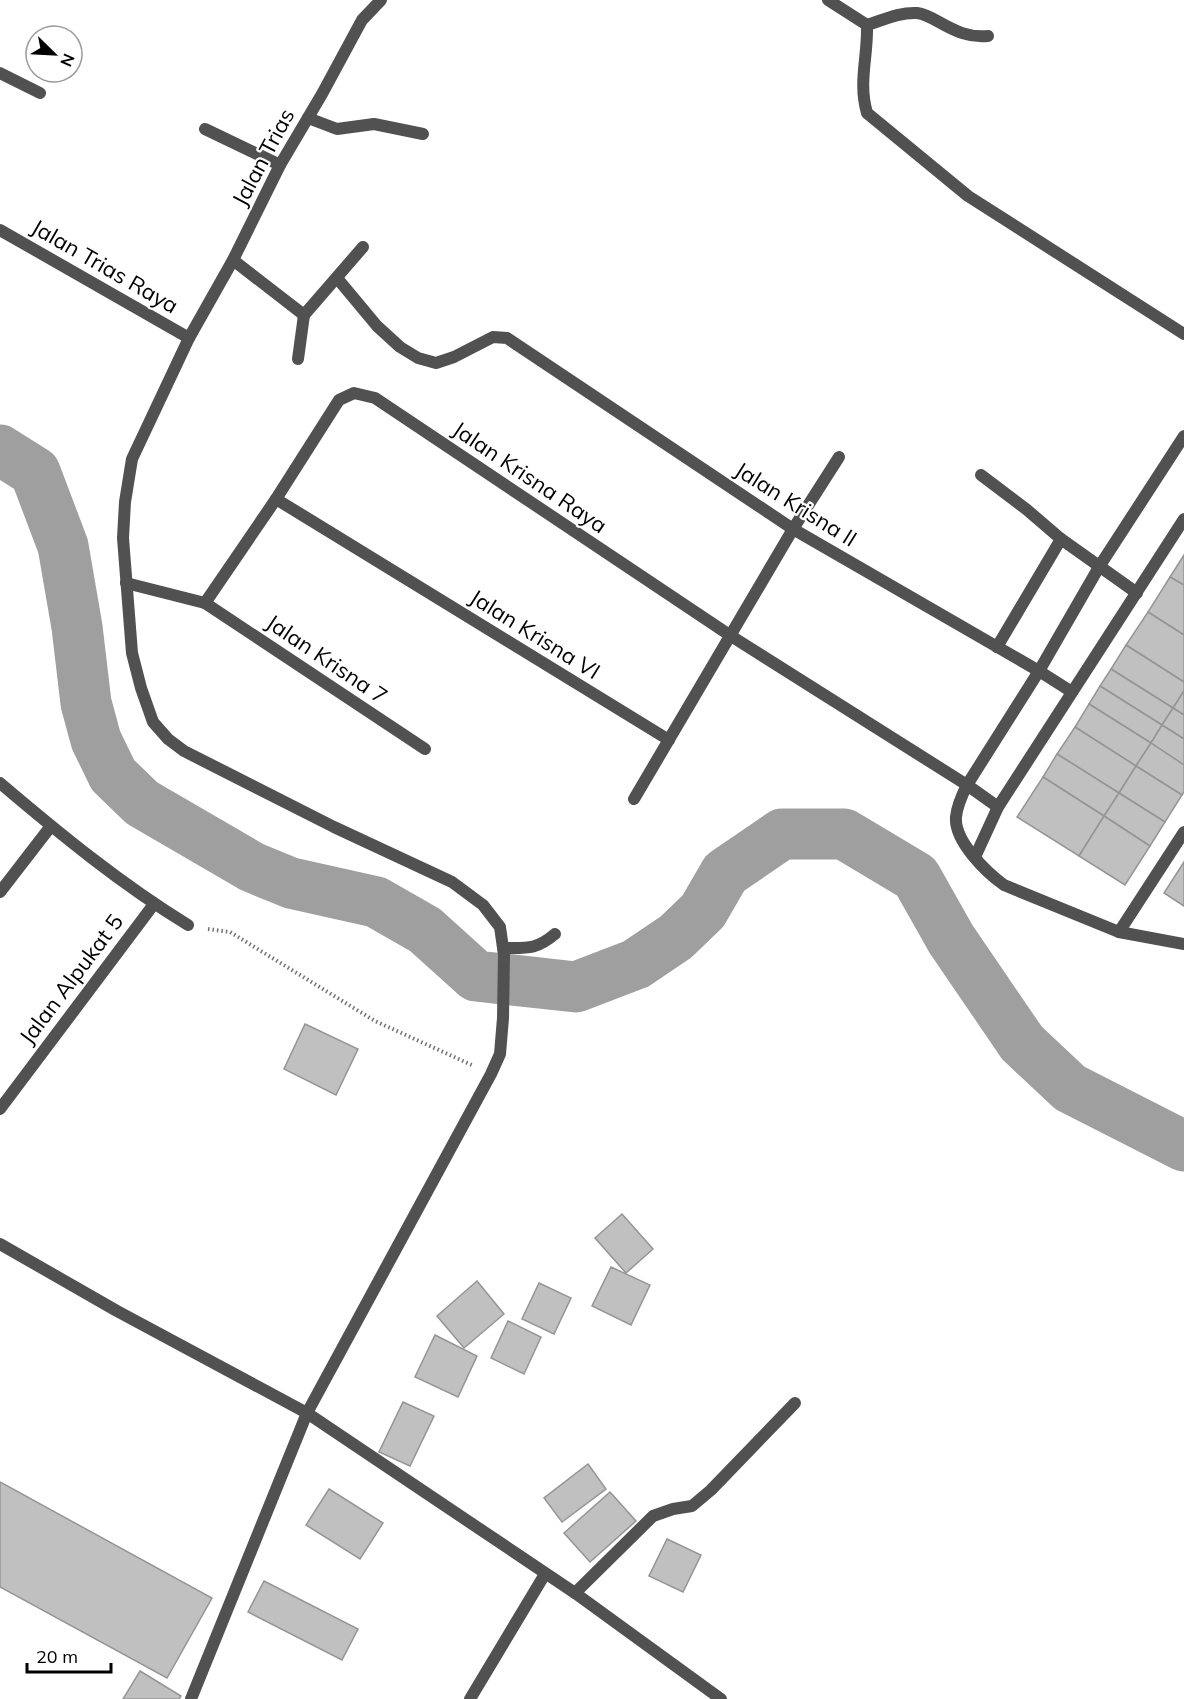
<svg xmlns="http://www.w3.org/2000/svg" width="1184" height="1699" font-family="Mulish,sans-serif">
  <style>
    .lines { fill: none; stroke-linecap: round; stroke-linejoin: round }
    .river { stroke: #9f9f9f; stroke-width: 51 }
    .building { fill: #c0c0c0; stroke: #959595; stroke-width: 1.5 }
    .path { stroke: #737373; stroke-width: 4; stroke-dasharray: 1.5 3; stroke-linecap: butt }
    .lane { stroke: #515151; stroke-width: 12 }
    .street { stroke: #515151; stroke-width: 12 }
    .labels { text-anchor: middle; stroke-width: 4.5; stroke-linejoin: round; paint-order: stroke }
    .street-label { font-size: 22px; fill: #000; stroke: #fff }
  </style>
  <rect width="100%" height="100%" fill="#fff"/>
  <g class="lines">
    <polyline class="river" points="0,450 35,472 63,546 77,627 86,703 96,740 113,775 142,803 252,867 291,883 376,902 425,930 476,976 576,987 636,964 676,937 703,911 725,873 782,834 844,834 916,877 951,939 1022,1043 1070,1088 1184,1146"/>
  </g>
  <g class="building">
    <polygon points="1184,555 1184,585 1170,577"/>
    <polygon points="1170,577 1184,585 1184,635 1148,612"/>
    <polygon points="1148,612 1184,635 1184,682 1126,645"/>
    <polygon points="1126,645 1184,682 1184,691 1173,708 1111,669"/>
    <polygon points="1111,669 1173,708 1162,725 1100,686"/>
    <polygon points="1100,686 1162,725 1151,743 1089,704"/>
    <polygon points="1184,691 1184,715 1173,708"/>
    <polygon points="1089,704 1151,743 1136,766 1075,727"/>
    <polygon points="1173,708 1184,715 1184,739 1162,725"/>
    <polygon points="1162,725 1184,739 1184,765 1151,743"/>
    <polygon points="1075,727 1136,766 1119,793 1057,754"/>
    <polygon points="1151,743 1184,765 1184,792 1182,795 1136,766"/>
    <polygon points="1057,754 1119,793 1104,816 1043,777"/>
    <polygon points="1136,766 1182,795 1165,822 1119,793"/>
    <polygon points="1043,777 1104,816 1079,856 1017,817"/>
    <polygon points="1119,793 1165,822 1150,846 1104,816"/>
    <polygon points="1104,816 1150,846 1125,885 1079,856"/>
    <polygon points="1184,862 1184,906 1164,893"/>
    <polygon points="305,1024 358,1049 336,1095 284,1069"/>
    <polygon points="622,1214 653,1249 626,1273 595,1238"/>
    <polygon points="611,1267 650,1285 631,1325 592,1306"/>
    <polygon points="477,1281 504,1314 464,1348 437,1316"/>
    <polygon points="539,1283 571,1298 554,1334 522,1319"/>
    <polygon points="508,1321 541,1337 524,1374 491,1358"/>
    <polygon points="435,1335 477,1356 458,1397 415,1377"/>
    <polygon points="403,1402 434,1416 410,1466 379,1452"/>
    <polygon points="588,1464 606,1489 562,1522 544,1498"/>
    <polygon points="0,1482 212,1598 167,1678 0,1587"/>
    <polygon points="329,1489 383,1523 360,1559 306,1525"/>
    <polygon points="610,1492 636,1521 590,1562 564,1533"/>
    <polygon points="667,1539 701,1555 683,1592 649,1576"/>
    <polygon points="264,1581 358,1629 342,1660 248,1612"/>
    <polygon points="140,1671 181,1696 179,1699 123,1699"/>
  </g>
  <g class="lines">
    <polyline class="path" points="208,929 230,932 375,1021 474,1066"/>
    <g class="lane">
      <polyline points="981,475 1026,509 1061,539 1137,593"/>
      <polyline points="997,647 1061,539"/>
    </g>
    <g class="street">
      <path d="M828,0L867,25C868,57 858,82 867,113L968,196L1184,334"/>
      <path d="M867,25C883,20 900,12 917,13C925,14 932,18 939,22C955,31 969,38 988,36"/>
      <polyline points="0,73 40,93"/>
      <polyline points="308,118 337,129 374,124 423,134"/>
      <polyline points="205,129 280,165"/>
      <polyline points="0,230 189,338"/>
      <polyline points="233,260 304,315"/>
      <polyline points="337,278 377,326 400,347 418,358 436,363 454,357 493,337 507,338 793,529 1039,671 1072,692"/>
      <polyline points="298,359 304,315 363,247"/>
      <path d="M1184,436L1099,567L1039,671L967,785C962,795 957,806 956,817C954,841 986,872 1004,885L1119,932L1184,944"/>
      <polyline points="276,499 669,740"/>
      <polyline points="126,583 205,603 276,499 339,400 354,393 375,398 731,636 967,785 998,807"/>
      <polyline points="205,603 425,749"/>
      <path d="M0,783C60,834 121,884 188,925"/>
      <polyline points="634,799 793,529 839,457"/>
      <polyline points="975,857 998,807 1184,519"/>
      <polyline points="0,892 51,826"/>
      <polyline points="1119,932 1184,832"/>
      <path d="M503,948C527,948 536,950 555,934"/>
      <polyline points="0,1109 154,904"/>
      <polyline points="0,1244 117,1311 307,1413 575,1593 721,1699"/>
      <polyline points="575,1593 653,1516 673,1509 692,1506 711,1490 795,1403"/>
      <polyline points="191,1699 307,1413 491,1074 500,1054 503,1018 504,955 500,927 483,905 452,882 334,827 184,751 168,739 153,722 141,688 132,653 123,538 125,502 132,459 189,338 233,260 280,165 322,94 362,20 381,0"/>
      <polyline points="470,1699 545,1574"/>
    </g>
  </g>
  <g class="labels">
    <g class="street-label">
      <text transform="translate(263 157) rotate(-62)" y="8">Jalan Trias</text>
      <text transform="translate(105 266) rotate(30)" y="8">Jalan Trias Raya</text>
      <text transform="translate(530 477) rotate(34)" y="8">Jalan Krisna Raya</text>
      <text transform="translate(796 504) rotate(32)" y="8">Jalan Krisna II</text>
      <text transform="translate(535 634) rotate(32)" y="8">Jalan Krisna VI</text>
      <text transform="translate(327 659) rotate(34)" y="8">Jalan Krisna 7</text>
      <text transform="translate(71 979) rotate(-53)" y="8">Jalan Alpukat 5</text>
    </g>
  </g>
  <g transform="translate(54 54) rotate(114)"><circle r="28" fill="#ffffff" stroke="#999999" stroke-width="1.5"/>
  <path d="M0-4.5L10 22L0 15L-10 22Z" fill="#000000"/>
  <text y="-9" font-size="16" font-weight="bold" text-anchor="middle" fill="#000000">N</text>
  </g>
  <path d="M27 1663v9h84v-9" fill="none" stroke="#000000" stroke-width="3"/>
  <text x="36" y="1663" font-size="18" fill="#000000" stroke="#ffffff" stroke-width="4.5" paint-order="stroke">20 m</text>
</svg>
